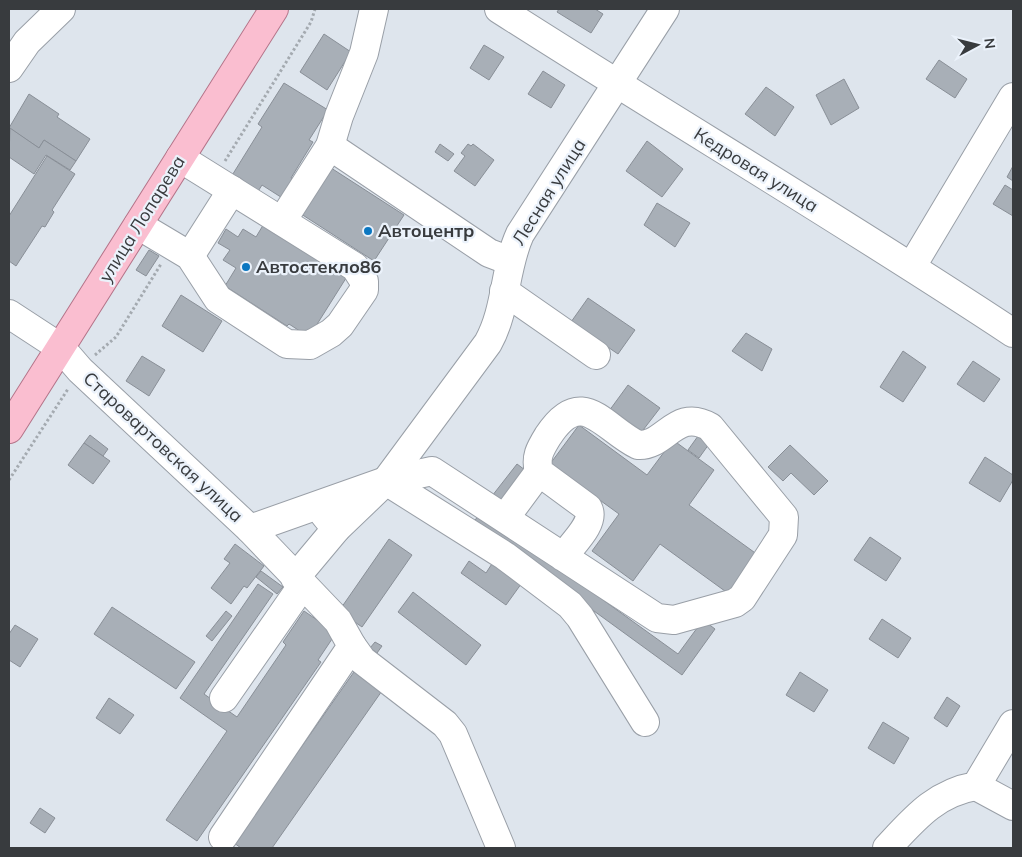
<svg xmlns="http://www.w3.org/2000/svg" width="1022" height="857" font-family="Mulish,sans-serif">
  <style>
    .building { fill: #a8afb7; stroke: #898f97 }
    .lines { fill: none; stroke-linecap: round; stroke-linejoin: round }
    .minor-casing { stroke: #999fa7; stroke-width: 30 }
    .major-casing { stroke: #b47489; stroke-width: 30 }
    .path { stroke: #a4aab0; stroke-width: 3; stroke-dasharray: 2.5 2.5; stroke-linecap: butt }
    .minor { stroke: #fff; stroke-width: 28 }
    .major { stroke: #fabed0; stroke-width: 28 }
    .poi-dot { fill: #0b77c1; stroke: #ebf2fb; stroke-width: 2 }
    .labels { text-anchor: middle; stroke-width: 4.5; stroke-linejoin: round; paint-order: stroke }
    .street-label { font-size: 18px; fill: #383b3e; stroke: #ebf2fb }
    .poi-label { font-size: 18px; font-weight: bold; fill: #383b3e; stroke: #ebf2fb; text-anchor: start }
  </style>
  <rect width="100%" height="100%" fill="#dee5ed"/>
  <g class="building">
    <polygon points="559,9 595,9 603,14 591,33 557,12"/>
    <polygon points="324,34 351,52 327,90 300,72"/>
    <polygon points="484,45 504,57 489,80 470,68"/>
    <polygon points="939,60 967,79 955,98 926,79"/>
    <polygon points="543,71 565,85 551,108 528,94"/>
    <polygon points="844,79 859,108 831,125 816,95"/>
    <polygon points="284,83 328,110 309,140 313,142 291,178 298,183 287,201 262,185 257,193 231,177 262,127 258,124"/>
    <polygon points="766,87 794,107 775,136 745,114"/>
    <polygon points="29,94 59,114 57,117 90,139 76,161 44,140 39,148 9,128"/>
    <polygon points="10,128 39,148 44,140 76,161 70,170 46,155 34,174 9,157"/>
    <polygon points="647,141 683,169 662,197 626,171"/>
    <polygon points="440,144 454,154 448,161 435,152"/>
    <polygon points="468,144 471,146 473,144 494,160 475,186 454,171 465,156 461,153"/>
    <polygon points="47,156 75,174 52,210 54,212 45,227 42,226 16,266 9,261 9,216"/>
    <polygon points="328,166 404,215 374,261 298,212"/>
    <polygon points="1013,166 1013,181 1007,177"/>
    <polygon points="1005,185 1013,190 1013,216 993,204"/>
    <polygon points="657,203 690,223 675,247 644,225"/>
    <polygon points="265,222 348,275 309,337 289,324 287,326 225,286 236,268 223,260 230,250 218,243 226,229 238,237 243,229 256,237"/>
    <polygon points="149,250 159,256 146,276 136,270"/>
    <polygon points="181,295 222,321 203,352 162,326"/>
    <polygon points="588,298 635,330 618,354 571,322"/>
    <polygon points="746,333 772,349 762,371 732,351"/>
    <polygon points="903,351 926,367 903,402 880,387"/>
    <polygon points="142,356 165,370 149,396 126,381"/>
    <polygon points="973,361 1000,379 984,402 957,384"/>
    <polygon points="628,385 660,408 640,434 609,411"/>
    <polygon points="579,425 647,475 673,440 714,470 689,505 758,555 729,594 660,544 633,581 592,551 619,514 550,464"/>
    <polygon points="90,435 108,449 103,456 84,443"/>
    <polygon points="698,436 709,444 699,458 688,450"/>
    <polygon points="84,443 110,461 93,484 68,465"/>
    <polygon points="790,445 828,481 814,495 791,473 783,481 768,467"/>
    <polygon points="985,457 1013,475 1013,480 1000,502 969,483"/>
    <polygon points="517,464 529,473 504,505 492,496"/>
    <polygon points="481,512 678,654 703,620 715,629 682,675 473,523"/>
    <polygon points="870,537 901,558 886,581 854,560"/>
    <polygon points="389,539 412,555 362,627 339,611"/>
    <polygon points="235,544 264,566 247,588 244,586 231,604 211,588 230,563 224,559"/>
    <polygon points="495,559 524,580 506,605 461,573 469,561 486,573"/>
    <polygon points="261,571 283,587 277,594 256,577"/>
    <polygon points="258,584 273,594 204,694 237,717 286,645 283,642 304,611 336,633 318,660 321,662 197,841 166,820 227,731 180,698"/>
    <polygon points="413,592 481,645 466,665 398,612"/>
    <polygon points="112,607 195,662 176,689 94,634"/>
    <polygon points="226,611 232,616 212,641 206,636"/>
    <polygon points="882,619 911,638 898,658 869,639"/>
    <polygon points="15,625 38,639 20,667 9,660 9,634"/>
    <polygon points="375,642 382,646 377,653 370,648"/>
    <polygon points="356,669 384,688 272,848 241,848 234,843"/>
    <polygon points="800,672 828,690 814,712 786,695"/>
    <polygon points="947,697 960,706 947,727 934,718"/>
    <polygon points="109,698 134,715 120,734 96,718"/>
    <polygon points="883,722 909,738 894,764 868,748"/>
    <polygon points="40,808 55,818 45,833 30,823"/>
  </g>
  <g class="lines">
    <g class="minor-casing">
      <g id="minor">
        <path d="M499,9C669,118 844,221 1013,333"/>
        <polyline points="9,68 27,42 61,9"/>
        <polyline points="330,146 489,253 510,261"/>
        <polyline points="282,221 330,146 339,116 364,53 374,9"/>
        <polyline points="138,225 190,256 218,299 287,344 310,345 331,333 340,325 364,290 364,281 355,267 180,158"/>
        <polyline points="190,256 232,190"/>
        <polyline points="912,266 1013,97"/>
        <polyline points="504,291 596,355"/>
        <path d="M9,314L61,348L80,370L250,529L386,481L432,471L657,618L674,620L735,603L742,598L783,535L784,517L710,427C676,407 665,447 638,445C603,428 582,384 548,436C540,449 535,457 539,472L588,508C596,523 572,544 563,557"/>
        <polyline points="386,481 505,556 570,605 580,617 645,722"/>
        <polyline points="505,518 539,472"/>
        <path d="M336,529L386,481L488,343C507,309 504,269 520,234L665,9"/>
        <polyline points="295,578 336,529 324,514"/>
        <polyline points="352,646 362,660 445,724 453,734 501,848"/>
        <polyline points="224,698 302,586"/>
        <polyline points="976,786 1013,806"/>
        <polyline points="223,837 352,646 338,621 250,529"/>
        <path d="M887,848C914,819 935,793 976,786L1013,724"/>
      </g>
    </g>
    <g class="major-casing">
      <polyline id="major" points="9,429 274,9"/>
    </g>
    <g class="path">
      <polyline points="225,161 311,22 315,9"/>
      <polyline points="95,355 116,337 161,264"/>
      <polyline points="9,480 68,389"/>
    </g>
    <use href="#minor" class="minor"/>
    <use href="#major" class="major"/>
  </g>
  <g class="poi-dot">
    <circle cx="368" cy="231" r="5"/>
    <circle cx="246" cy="267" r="5"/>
  </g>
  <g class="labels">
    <g class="street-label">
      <text transform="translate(756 170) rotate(32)" y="6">Кедровая улица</text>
      <text transform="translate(549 192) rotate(-58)" y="6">Лесная улица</text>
      <text transform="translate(142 219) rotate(-58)" y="6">улица Лопарева</text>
      <text transform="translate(163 447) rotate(43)" y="6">Старовартовская улица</text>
    </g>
    <g class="poi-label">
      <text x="378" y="237">Автоцентр</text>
      <text x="256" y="273">Автостекло86</text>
    </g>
  </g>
  <rect width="1022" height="857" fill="none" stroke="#383b3e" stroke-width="20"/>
  <g transform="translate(977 45) rotate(83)" stroke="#ebf2fb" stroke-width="4" paint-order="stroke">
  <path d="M0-4L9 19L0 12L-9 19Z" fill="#383b3e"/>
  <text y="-8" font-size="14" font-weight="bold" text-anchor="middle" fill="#383b3e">N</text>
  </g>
</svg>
